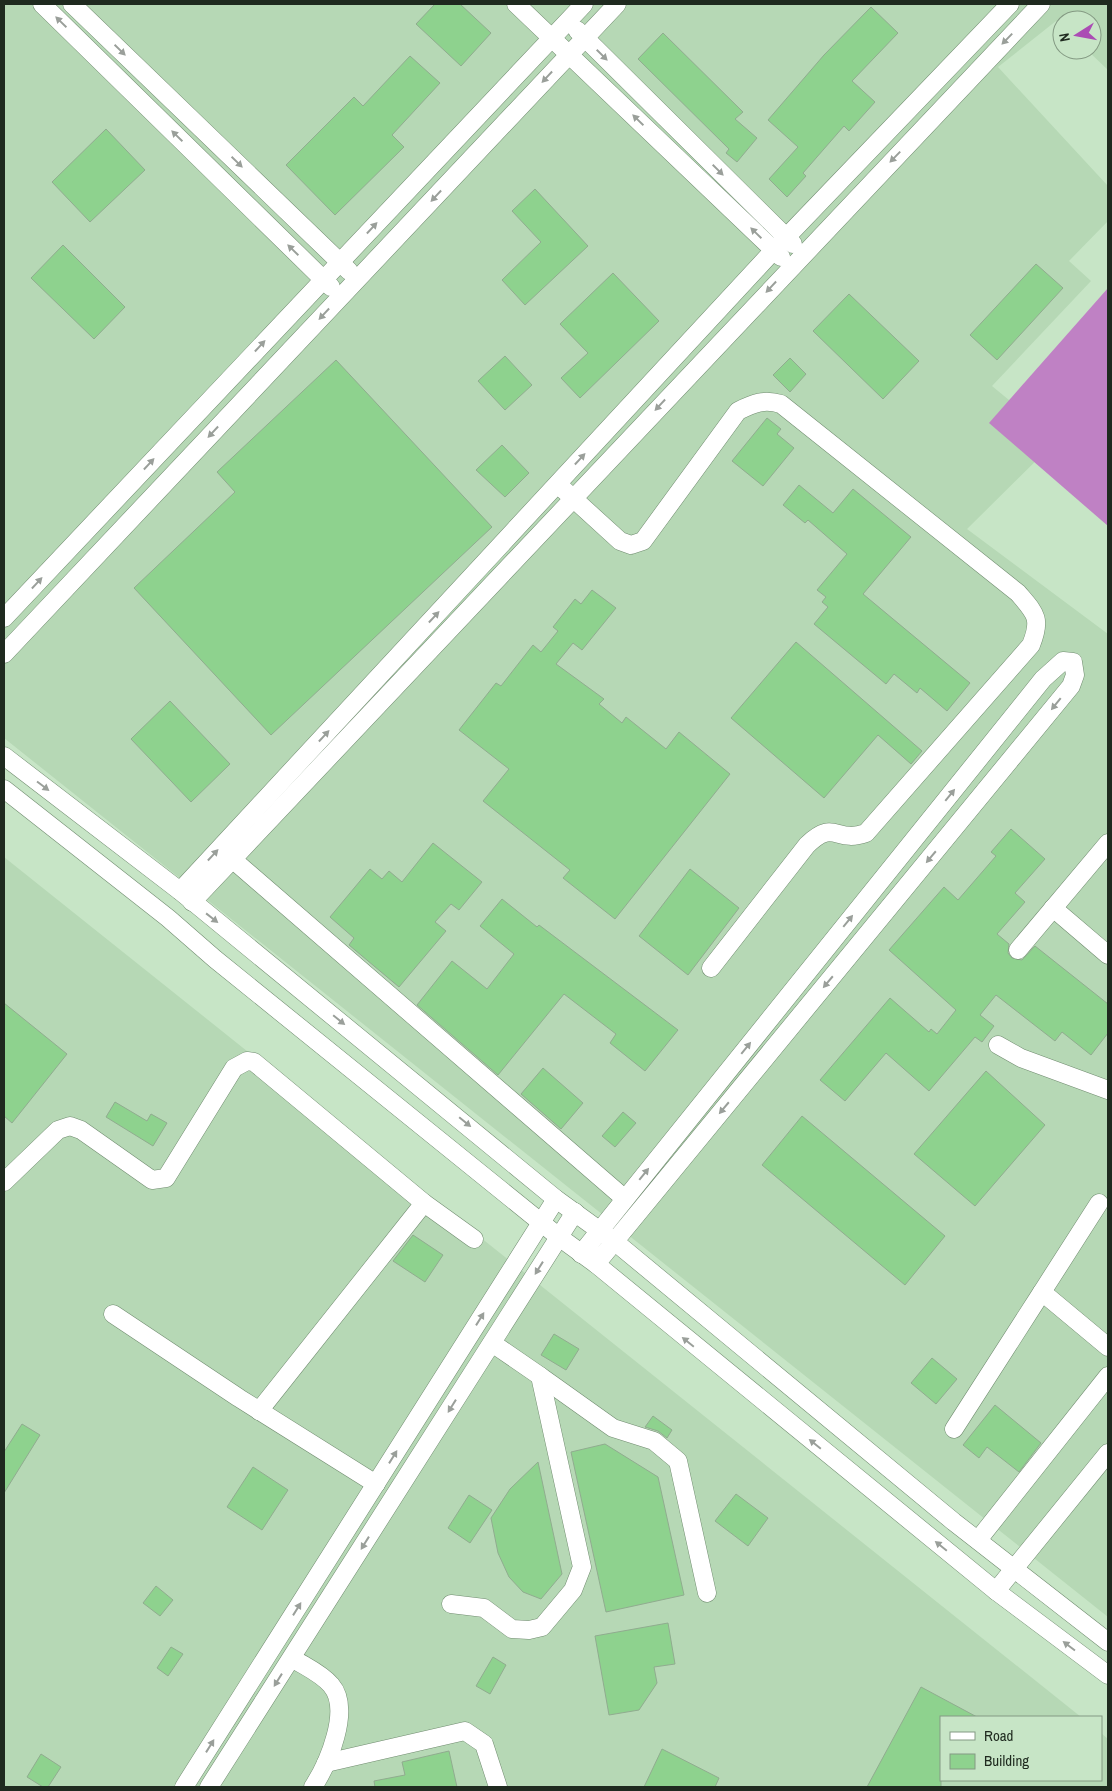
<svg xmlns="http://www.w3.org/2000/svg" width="1112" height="1791" font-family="'Archivo Narrow',sans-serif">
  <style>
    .built { fill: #b6d8b5 }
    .forest { fill: #bf81c4 }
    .building { fill: #8ed28e; stroke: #90ac8f }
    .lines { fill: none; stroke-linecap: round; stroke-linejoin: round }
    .minor-casing { stroke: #718c70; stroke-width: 19 }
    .minor { stroke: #fff; stroke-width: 18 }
    .oneway { fill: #9a9f9a }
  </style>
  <rect width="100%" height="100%" fill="#c7e5c6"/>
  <g class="built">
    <polygon points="4,4 1108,4 1108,70 1087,50 1092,50 1092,20 1062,20 1062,26 1056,21 998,67 1108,186 1108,221 1069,261 1091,281 992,386 1057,440 967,529 1108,634 1108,1617 4,738"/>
    <polygon points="4,857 1081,1717 941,1717 941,1780 1101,1780 1101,1733 1108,1739 1108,1787 4,1787"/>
  </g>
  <polygon class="forest" points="1108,288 1108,526 989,423"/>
  <g class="building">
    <polygon points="435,4 460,4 491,33 461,66 416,24"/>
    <polygon points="871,7 898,33 852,81 875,102 849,131 844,126 803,173 806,176 787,197 769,179 798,147 768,120 824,55"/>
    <polygon points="663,33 743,112 735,119 757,138 737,162 726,153 729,149 638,59"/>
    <polygon points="410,56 440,83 392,135 404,147 335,215 286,165 354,97 363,106"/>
    <polygon points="106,129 145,170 90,222 52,182"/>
    <polygon points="535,189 588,246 525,305 502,280 541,242 512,211"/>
    <polygon points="63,245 125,307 94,339 31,278"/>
    <polygon points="1036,264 1063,288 997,360 970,335"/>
    <polygon points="613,273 659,321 580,398 561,378 588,353 560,324"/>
    <polygon points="849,294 919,361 883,399 813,331"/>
    <polygon points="505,356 532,385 505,410 478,381"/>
    <polygon points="790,358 806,374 790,392 773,375"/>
    <polygon points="336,360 492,527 271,735 134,588 235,492 217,472"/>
    <polygon points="767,418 781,429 777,434 794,448 763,486 732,461"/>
    <polygon points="502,445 529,473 505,497 476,470"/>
    <polygon points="799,485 833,513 853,489 911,537 863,594 970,683 947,711 920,688 917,693 894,674 886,684 814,624 828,607 822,602 826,597 817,590 847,554 808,520 805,523 783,505"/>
    <polygon points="592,590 616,608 582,650 573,643 556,664 604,699 599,704 622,723 626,717 666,749 679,732 730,774 615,919 563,878 570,870 483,801 509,769 459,730 496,683 501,686 533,645 541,652 558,631 553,627 575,599 581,604"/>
    <polygon points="796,642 922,751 911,764 878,735 824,798 731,718"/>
    <polygon points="170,701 230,764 191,802 131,739"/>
    <polygon points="1011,829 1045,859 1015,893 1025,902 997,934 1009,944 1008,953 1012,958 1022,960 1035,946 1108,1004 1108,1033 1091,1055 1062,1032 1055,1041 996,995 980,1015 994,1026 982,1042 975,1037 929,1091 886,1053 845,1101 820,1080 890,998 929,1032 931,1029 937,1034 956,1010 889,950 944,887 958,900 996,856 991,852"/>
    <polygon points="433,843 482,882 459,910 451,904 435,922 446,931 399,987 349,945 354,938 330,917 370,869 382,879 389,871 402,882"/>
    <polygon points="690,869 739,908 688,975 639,936"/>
    <polygon points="502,899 537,927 539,925 678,1030 645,1071 610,1043 616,1034 564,994 498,1075 417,1005 452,961 487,989 514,954 480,926"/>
    <polygon points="4,1003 67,1054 12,1123 4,1116"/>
    <polygon points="543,1068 583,1103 561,1129 521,1094"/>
    <polygon points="986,1071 1045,1125 975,1206 914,1154"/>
    <polygon points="115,1102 147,1121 151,1114 167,1123 153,1146 106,1117"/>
    <polygon points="623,1112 636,1123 615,1147 602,1136"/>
    <polygon points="802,1116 945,1236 905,1285 762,1165"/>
    <polygon points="413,1235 443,1255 425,1282 393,1261"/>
    <polygon points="554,1334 579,1349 566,1370 541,1355"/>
    <polygon points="932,1358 957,1379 936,1404 911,1383"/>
    <polygon points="995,1405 1041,1443 1019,1472 987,1447 979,1458 963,1445"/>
    <polygon points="653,1416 672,1430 667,1438 658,1431 645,1427"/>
    <polygon points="22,1424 40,1435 4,1493 4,1452"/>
    <polygon points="605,1444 658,1477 684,1595 606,1612 571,1452"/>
    <polygon points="538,1462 562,1574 541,1599 523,1592 509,1577 498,1553 491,1518 510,1489"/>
    <polygon points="253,1467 288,1490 262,1530 227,1507"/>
    <polygon points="736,1494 768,1518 748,1546 715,1521"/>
    <polygon points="469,1495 492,1510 470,1543 448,1528"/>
    <polygon points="156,1586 173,1600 160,1616 143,1603"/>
    <polygon points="668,1623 675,1664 654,1667 657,1683 639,1710 609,1715 595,1636"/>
    <polygon points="171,1647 183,1654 168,1676 157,1668"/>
    <polygon points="493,1657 506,1665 490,1694 476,1686"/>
    <polygon points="921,1687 977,1717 941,1717 941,1787 867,1787"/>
    <polygon points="662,1749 719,1778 715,1787 644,1787"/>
    <polygon points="449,1751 457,1787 375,1787 374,1781 405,1775 402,1762"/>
    <polygon points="41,1754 61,1767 48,1787 43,1787 27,1777"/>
  </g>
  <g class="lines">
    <g class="minor-casing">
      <g id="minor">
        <polyline points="42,4 331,287"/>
        <polyline points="72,4 349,271"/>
        <polyline points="516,4 781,257"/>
        <polyline points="577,30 793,244"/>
        <path d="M564,490L620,541L631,545L643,541L738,411C754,403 764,399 781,404L1018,593C1035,613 1042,618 1031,645L866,833C835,844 835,818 807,845L711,968"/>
        <polyline points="4,618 584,4"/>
        <polyline points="4,654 617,4"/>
        <polyline points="4,756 180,891 556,1199 614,1241 954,1522 1108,1642"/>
        <polyline points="4,789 168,918 215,959 559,1237 596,1264 996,1591 1108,1675"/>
        <polyline points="231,858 624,1198"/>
        <polyline points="180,891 774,250 1010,4"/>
        <polyline points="192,902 1041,4"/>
        <polyline points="1053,908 1108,955"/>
        <polyline points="1018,950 1108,843"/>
        <polyline points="998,1045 1021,1058 1108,1090"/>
        <polyline points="4,1182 58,1130 70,1126 81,1130 152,1180 166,1178 234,1068 247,1061 254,1062 424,1203 474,1239"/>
        <polyline points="581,1254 1043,679 1063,661 1073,662 1075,675 1071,686 596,1264"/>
        <polyline points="1042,1292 1099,1203"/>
        <polyline points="113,1314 239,1398 376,1484"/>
        <polyline points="540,1376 613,1428 654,1441 678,1461 707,1593"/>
        <polyline points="259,1411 424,1203"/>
        <polyline points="954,1429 1042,1292 1108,1347"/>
        <polyline points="978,1540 1108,1376"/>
        <polyline points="996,1591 1108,1453"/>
        <polyline points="451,1604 484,1608 512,1629 529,1630 542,1627 573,1590 582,1567 540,1376 492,1343"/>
        <path d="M292,1658C304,1666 321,1673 331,1685C352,1709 328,1764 313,1787"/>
        <polyline points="326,1763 465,1731 484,1744 498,1787"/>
        <polyline points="184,1787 556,1199"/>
        <polyline points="209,1787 575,1212"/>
      </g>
    </g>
    <use href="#minor" class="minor"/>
  </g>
  <defs><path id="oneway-solid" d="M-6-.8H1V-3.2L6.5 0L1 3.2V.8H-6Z" transform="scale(1.25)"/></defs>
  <g class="oneway">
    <use href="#oneway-solid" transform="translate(61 22) rotate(-136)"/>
    <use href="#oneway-solid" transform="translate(1007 39) rotate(134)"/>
    <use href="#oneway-solid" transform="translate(120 50) rotate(44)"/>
    <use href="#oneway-solid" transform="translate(602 55) rotate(45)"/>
    <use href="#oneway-solid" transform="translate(547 77) rotate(133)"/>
    <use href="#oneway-solid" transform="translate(638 120) rotate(-136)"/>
    <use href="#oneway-solid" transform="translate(177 136) rotate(-136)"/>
    <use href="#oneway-solid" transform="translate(895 157) rotate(134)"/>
    <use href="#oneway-solid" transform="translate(237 162) rotate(44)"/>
    <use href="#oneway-solid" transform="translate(718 170) rotate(45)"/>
    <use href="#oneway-solid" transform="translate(436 196) rotate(133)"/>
    <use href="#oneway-solid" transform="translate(372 228) rotate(-47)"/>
    <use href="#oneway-solid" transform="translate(756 233) rotate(-136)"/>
    <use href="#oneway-solid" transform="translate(293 250) rotate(-136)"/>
    <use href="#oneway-solid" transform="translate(771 287) rotate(133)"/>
    <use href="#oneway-solid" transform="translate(324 314) rotate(133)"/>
    <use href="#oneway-solid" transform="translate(260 346) rotate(-47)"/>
    <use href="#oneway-solid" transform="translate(660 405) rotate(133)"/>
    <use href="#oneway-solid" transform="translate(213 432) rotate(133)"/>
    <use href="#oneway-solid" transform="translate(580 459) rotate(-47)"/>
    <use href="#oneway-solid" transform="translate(149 464) rotate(-47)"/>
    <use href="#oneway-solid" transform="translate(37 583) rotate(-47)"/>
    <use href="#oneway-solid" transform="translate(434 617) rotate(-47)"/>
    <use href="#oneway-solid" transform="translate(1056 704) rotate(129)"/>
    <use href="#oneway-solid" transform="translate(324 736) rotate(-47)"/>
    <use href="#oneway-solid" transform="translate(43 786) rotate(37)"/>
    <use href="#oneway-solid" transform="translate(950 795) rotate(-51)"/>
    <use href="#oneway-solid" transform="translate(213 855) rotate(-47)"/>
    <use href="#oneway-solid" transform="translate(931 857) rotate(130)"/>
    <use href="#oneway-solid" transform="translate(212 918) rotate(38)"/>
    <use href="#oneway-solid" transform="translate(848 921) rotate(-51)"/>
    <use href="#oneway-solid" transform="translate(828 982) rotate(130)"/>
    <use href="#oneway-solid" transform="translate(339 1020) rotate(39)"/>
    <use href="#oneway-solid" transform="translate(746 1048) rotate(-51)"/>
    <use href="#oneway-solid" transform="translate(724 1108) rotate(130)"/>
    <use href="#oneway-solid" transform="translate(465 1122) rotate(39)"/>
    <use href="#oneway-solid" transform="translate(644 1174) rotate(-51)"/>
    <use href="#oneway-solid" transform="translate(539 1268) rotate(122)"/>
    <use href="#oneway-solid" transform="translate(480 1319) rotate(-58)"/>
    <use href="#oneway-solid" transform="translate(688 1342) rotate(-141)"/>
    <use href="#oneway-solid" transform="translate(452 1406) rotate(122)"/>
    <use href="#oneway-solid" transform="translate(815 1444) rotate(-141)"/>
    <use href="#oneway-solid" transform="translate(393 1457) rotate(-58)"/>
    <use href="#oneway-solid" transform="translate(365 1543) rotate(122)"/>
    <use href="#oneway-solid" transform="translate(941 1546) rotate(-141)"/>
    <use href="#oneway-solid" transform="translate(297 1609) rotate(-58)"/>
    <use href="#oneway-solid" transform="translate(1069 1646) rotate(-143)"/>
    <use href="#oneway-solid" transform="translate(278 1680) rotate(122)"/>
    <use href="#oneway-solid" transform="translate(210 1746) rotate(-58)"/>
  </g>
  <rect width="1112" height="1791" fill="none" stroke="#1f2a1f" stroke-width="10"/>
  <rect x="940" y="1716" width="162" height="65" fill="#c7e5c6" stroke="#849a83"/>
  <rect x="950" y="1732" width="25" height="8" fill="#ffffff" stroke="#849a83"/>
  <text x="984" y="1741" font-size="15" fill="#1f2a1f">Road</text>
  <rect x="950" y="1754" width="25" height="15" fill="#8ed28e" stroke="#849a83"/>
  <text x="984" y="1766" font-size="15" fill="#1f2a1f">Building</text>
  <g transform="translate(1077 35) rotate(259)"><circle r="24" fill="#c7e5c6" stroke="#849a83"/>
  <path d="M0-4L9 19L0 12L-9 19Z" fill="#ab4cb4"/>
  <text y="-8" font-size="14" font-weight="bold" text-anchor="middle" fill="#1f2a1f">N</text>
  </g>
</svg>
